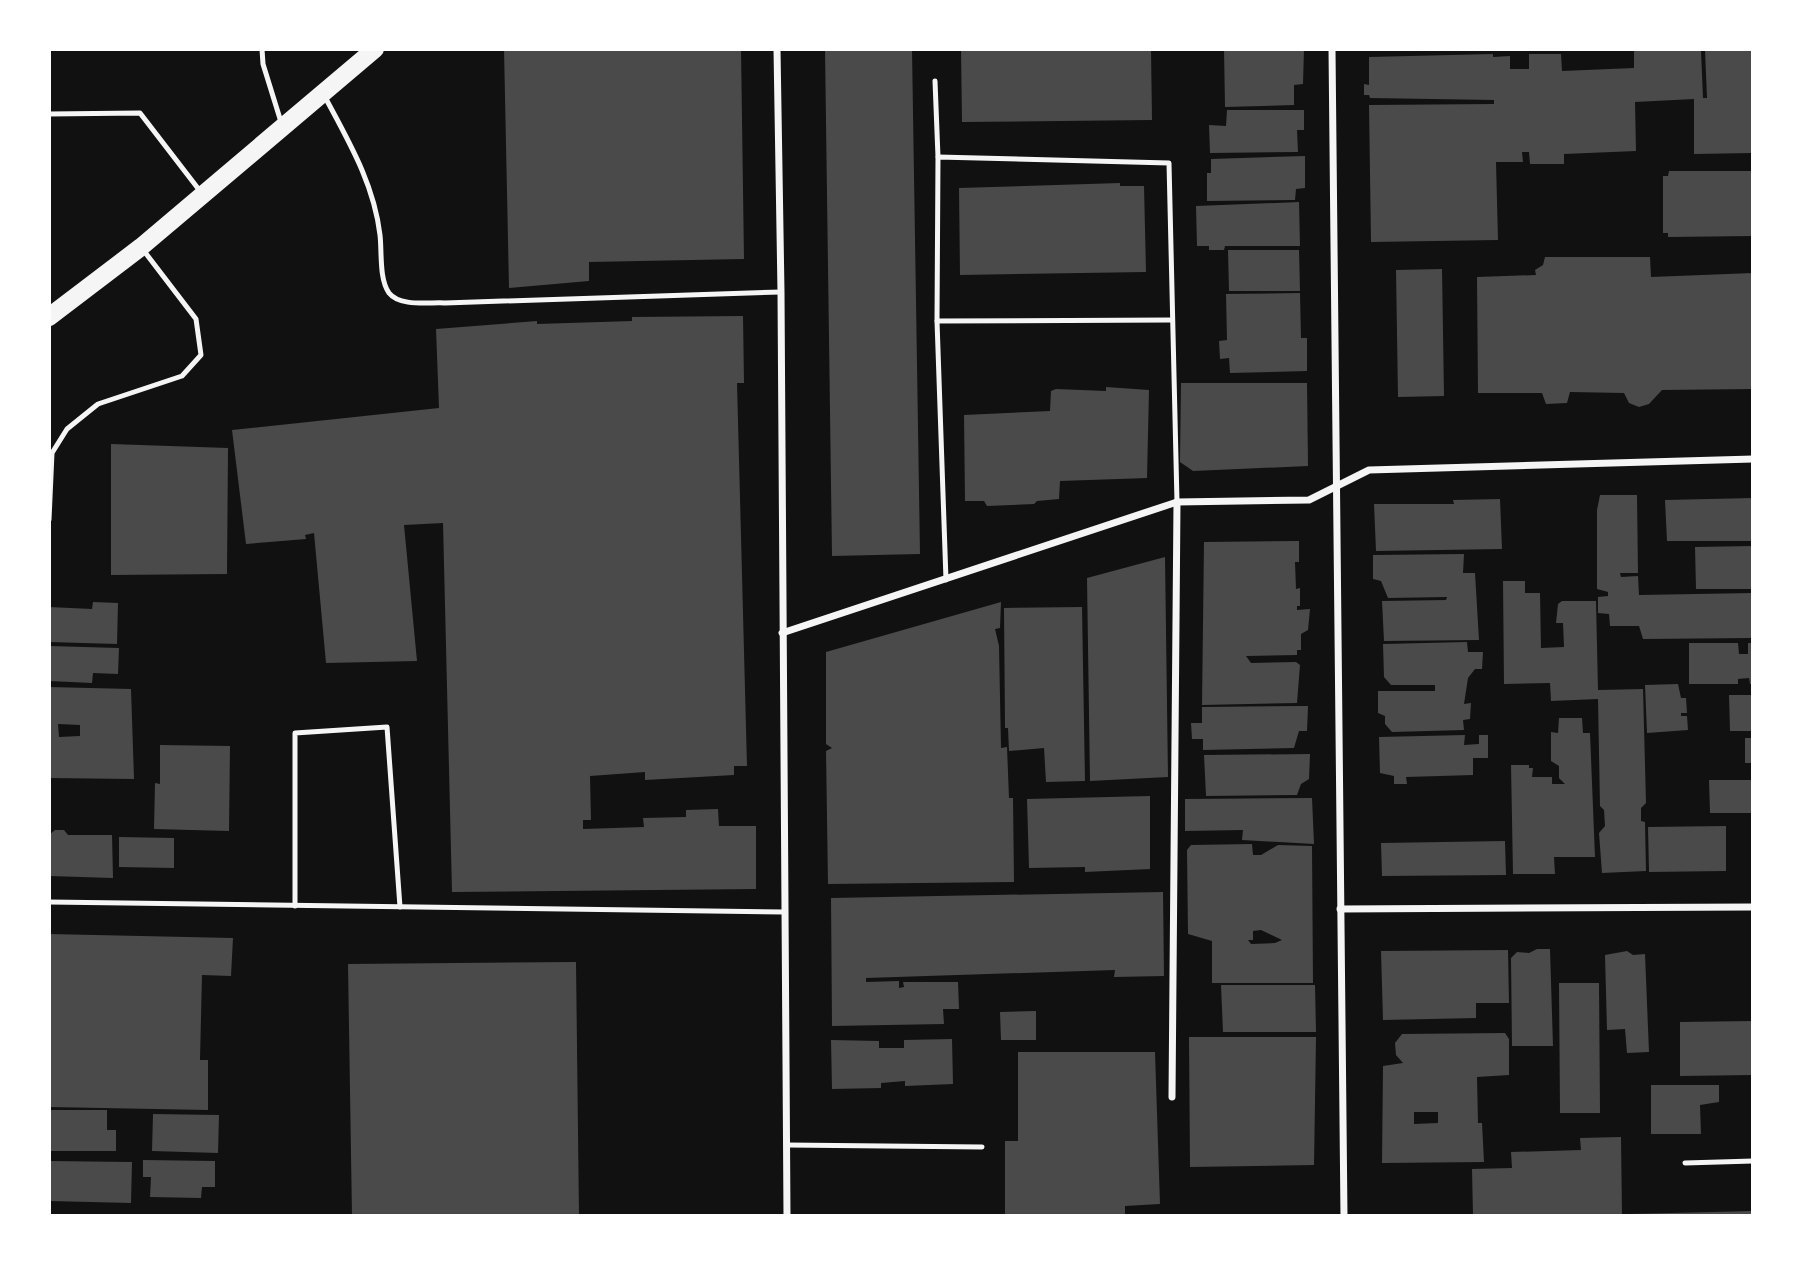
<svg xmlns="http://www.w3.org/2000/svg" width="1802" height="1265" font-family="Inter,sans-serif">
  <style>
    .building { fill: #4a4a4a; fill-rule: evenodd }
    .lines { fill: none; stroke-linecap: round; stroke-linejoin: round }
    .service { stroke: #f5f5f5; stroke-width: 5 }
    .minor { stroke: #f5f5f5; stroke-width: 7 }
    .primary { stroke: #f5f5f5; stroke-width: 18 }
  </style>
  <rect width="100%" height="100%" fill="#111"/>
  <g class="building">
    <polygon points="504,49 741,49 744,259 589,262 589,281 509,288"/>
    <polygon points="825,49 912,49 920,554 832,556"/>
    <polygon points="961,49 1151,49 1152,120 962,122"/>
    <polygon points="1224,49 1304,49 1303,84 1294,85 1294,105 1225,107"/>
    <polygon points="1705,50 1753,50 1753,153 1694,154 1694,99 1635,102 1636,151 1564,154 1564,164 1530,164 1529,152 1522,152 1523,162 1496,162 1498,240 1371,242 1369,105 1494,104 1494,100 1370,98 1369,95 1364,95 1364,84 1369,85 1369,57 1493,54 1493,57 1510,56 1510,69 1529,69 1529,54 1561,54 1562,71 1634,68 1634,51 1701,51 1703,98 1707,98"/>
    <polygon points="1227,110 1304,110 1304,130 1297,130 1298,152 1210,153 1209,125 1226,126"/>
    <polygon points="1305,156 1305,188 1296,189 1295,200 1207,201 1207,173 1211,173 1211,159"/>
    <polygon points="1669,171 1753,171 1753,236 1668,237 1668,233 1663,233 1663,176 1668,176"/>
    <polygon points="1120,183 1120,186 1144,186 1146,272 960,275 959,188"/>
    <polygon points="1299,202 1300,246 1225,246 1224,250 1209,250 1209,246 1197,246 1196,206"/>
    <polygon points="1228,250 1299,250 1300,291 1229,291"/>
    <polygon points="1545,257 1650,257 1651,277 1753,273 1753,389 1662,390 1649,404 1639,407 1629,403 1624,393 1570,392 1567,403 1546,404 1542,393 1478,393 1477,277 1536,275 1535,270 1543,265"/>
    <polygon points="1442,269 1444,396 1398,397 1396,270"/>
    <polygon points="1300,293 1301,338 1307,338 1307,371 1230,373 1229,358 1220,359 1219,341 1227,340 1226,294"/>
    <polygon points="743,316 744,383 737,383 747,766 734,766 734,775 645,780 645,772 590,776 591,820 583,820 583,829 644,827 643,818 686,817 686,810 718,809 719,826 756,826 756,889 452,892 443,523 404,525 417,661 326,663 314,533 305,535 306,539 246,544 232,430 439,408 436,329 537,321 537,324 632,321 632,317"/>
    <polygon points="1181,383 1307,383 1308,466 1193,471 1180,462"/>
    <polygon points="1106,387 1149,390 1147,478 1060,481 1059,499 1037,501 1034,504 987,506 984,501 965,501 964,415 1050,411 1051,391 1056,389 1106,391"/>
    <polygon points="111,444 228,448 227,574 111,575"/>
    <polygon points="1600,495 1637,495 1638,573 1620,573 1621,577 1638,576 1639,595 1753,593 1753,638 1643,639 1639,626 1610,626 1609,614 1598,613 1598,597 1608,596 1608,592 1597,589 1597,510"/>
    <polygon points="1753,498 1753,541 1667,541 1665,500"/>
    <polygon points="1500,499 1502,549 1376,551 1374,504 1454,504 1453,500"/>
    <polygon points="1299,541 1299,562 1295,562 1296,589 1300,588 1300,606 1297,606 1297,610 1310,609 1308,630 1301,634 1301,650 1297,650 1297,655 1246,656 1251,663 1296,662 1300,665 1297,703 1202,705 1204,542"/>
    <polygon points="1753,546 1753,589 1696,589 1695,547"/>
    <polygon points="1464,554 1463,573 1475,573 1479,640 1384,641 1382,601 1446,600 1447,597 1388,598 1381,581 1373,579 1373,555"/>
    <polygon points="1165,557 1168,777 1090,781 1087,578"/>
    <polygon points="1503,581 1525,581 1525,593 1540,593 1541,648 1564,647 1563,623 1556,623 1558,604 1562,601 1596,601 1598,690 1643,689 1646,803 1641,808 1641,821 1645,822 1646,871 1602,873 1599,833 1605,826 1604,810 1600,806 1598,699 1551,701 1550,683 1504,684"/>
    <polygon points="93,602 118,603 117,644 49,642 49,607 92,609"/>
    <polygon points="1001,602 1000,628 995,629 999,646 1001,748 1007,747 1009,798 1013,798 1014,882 828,884 826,751 832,748 826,744 826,652"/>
    <polygon points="1082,607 1085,781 1046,782 1044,748 1009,751 1008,728 1005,728 1004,608"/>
    <polygon points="1467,642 1468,652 1483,652 1482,669 1475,669 1468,678 1464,704 1471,703 1470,719 1463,720 1464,730 1392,732 1385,724 1385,716 1378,713 1378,691 1435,691 1435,685 1391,685 1384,677 1383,644"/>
    <polygon points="1689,643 1738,643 1739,654 1748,654 1748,643 1753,643 1753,684 1750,684 1749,678 1738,679 1738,684 1689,684"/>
    <polygon points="49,646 119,648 118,674 93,673 92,683 49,681"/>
    <polygon points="1678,684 1681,698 1686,698 1687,713 1681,713 1681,716 1687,716 1688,730 1647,733 1645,685"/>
    <path d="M49,687L131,689L134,779L49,778ZM58,724L80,725V736L59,737Z"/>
    <polygon points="1729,695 1753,695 1753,731 1730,731"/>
    <polygon points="1308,706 1307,731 1299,731 1294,748 1203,750 1203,739 1192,739 1191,723 1202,723 1202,707"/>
    <polygon points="1559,718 1582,718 1583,733 1590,733 1595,857 1554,857 1555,874 1513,874 1511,765 1529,765 1529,768 1533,768 1532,777 1552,777 1552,784 1565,784 1559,778 1559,766 1551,761 1551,732 1558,733"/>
    <polygon points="1465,735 1464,745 1479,744 1479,735 1488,735 1488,758 1473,758 1473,775 1406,777 1407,784 1394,784 1394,776 1380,773 1379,737"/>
    <rect x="1745" y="738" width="8" height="25"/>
    <polygon points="160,745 230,746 229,831 154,829 155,783 160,784"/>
    <polygon points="1310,754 1309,779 1301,784 1297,795 1206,796 1204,755"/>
    <polygon points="1709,780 1753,780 1753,813 1710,813"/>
    <polygon points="1150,796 1150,869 1085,872 1085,867 1029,868 1027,799"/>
    <polygon points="1312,798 1314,844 1242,840 1243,830 1185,831 1185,799"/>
    <polygon points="1726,826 1726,871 1649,872 1648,827"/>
    <polygon points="55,830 64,830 68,835 112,835 113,878 49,876 49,835"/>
    <polygon points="119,837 174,838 174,868 119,867"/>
    <polygon points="1505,841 1506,875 1382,876 1381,843"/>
    <path d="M1252,844L1253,855H1261L1278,845L1312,846L1313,983H1212V941L1188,934L1187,850L1191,845ZM1261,930L1282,940L1275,943L1251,944L1248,940H1253V931Z"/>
    <polygon points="1163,892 1164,976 1114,977 1115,970 866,978 866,982 899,981 899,988 904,987 903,982 958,982 959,1009 943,1009 944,1024 832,1026 831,898"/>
    <polygon points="49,934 233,938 231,976 202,975 200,1060 208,1060 208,1110 49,1107"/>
    <polygon points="1537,949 1550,949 1553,1046 1512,1046 1511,958 1517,952 1529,953"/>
    <polygon points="1508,950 1509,1003 1476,1003 1476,1018 1383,1020 1381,951"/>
    <polygon points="1627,951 1633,955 1645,954 1649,1052 1627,1053 1625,1029 1607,1030 1605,955"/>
    <polygon points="576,962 579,1216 352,1216 348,964"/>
    <polygon points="1559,983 1599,983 1600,1113 1560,1113"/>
    <polygon points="1221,985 1315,985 1316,1032 1223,1032"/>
    <polygon points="1036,1011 1036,1040 1001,1040 1000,1012"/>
    <polygon points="1753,1021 1753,1075 1680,1076 1680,1022"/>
    <path d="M1505,1033L1509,1039V1075L1477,1077L1478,1123H1482L1484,1162L1382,1163L1383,1066L1403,1063L1396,1055L1395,1043L1402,1034ZM1414,1112H1438V1123L1414,1124Z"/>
    <polygon points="1189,1037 1316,1037 1314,1165 1190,1167"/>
    <polygon points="952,1039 953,1084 905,1086 905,1081 881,1083 881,1088 832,1089 831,1040 879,1041 879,1048 904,1048 904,1040"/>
    <polygon points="1018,1052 1155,1052 1160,1204 1125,1206 1125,1216 1005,1216 1005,1141 1018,1141"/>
    <polygon points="1651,1085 1719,1085 1719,1102 1700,1105 1701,1134 1651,1134"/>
    <polygon points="49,1110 107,1110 107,1130 116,1130 116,1151 49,1151"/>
    <polygon points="153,1114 219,1115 218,1153 152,1151"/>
    <polygon points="1621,1137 1622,1216 1473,1216 1472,1169 1512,1168 1511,1152 1581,1150 1580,1138"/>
    <polygon points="143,1160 215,1161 215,1187 202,1187 201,1198 150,1197 151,1177 143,1177"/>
    <polygon points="49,1161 132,1162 131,1203 49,1201"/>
    <polygon points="1753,1211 1753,1216 1629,1216 1629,1214"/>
  </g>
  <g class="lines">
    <g class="service">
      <polyline points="262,49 263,64 281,122"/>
      <polyline points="935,81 938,157"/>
      <path d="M325,97C349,142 374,184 380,235C382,252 379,279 389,293C400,307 429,302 445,303L781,292"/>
      <polyline points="49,114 140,113 200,191"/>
      <polyline points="937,321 1171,320"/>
      <polyline points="49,520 52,453 67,429 98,404 182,376 201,355 196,319 144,251"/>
      <polyline points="946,580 937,321 938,157 1169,163 1177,502"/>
      <polyline points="49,902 784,912"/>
      <polyline points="295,906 295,733 387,727 400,907"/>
      <polyline points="787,1145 982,1147"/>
      <polyline points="1685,1163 1753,1161"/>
    </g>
    <g class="minor">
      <polyline points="777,49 781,292 787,1216"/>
      <polyline points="1332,49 1344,1216"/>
      <polyline points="782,633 1177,502 1309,500 1369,470 1753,459"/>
      <polyline points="1340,909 1753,907"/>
      <polyline points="1172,1097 1177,502"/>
    </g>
    <polyline class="primary" points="49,317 141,247 375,49"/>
  </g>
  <rect width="1802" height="1265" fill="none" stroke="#ffffff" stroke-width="102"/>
</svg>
